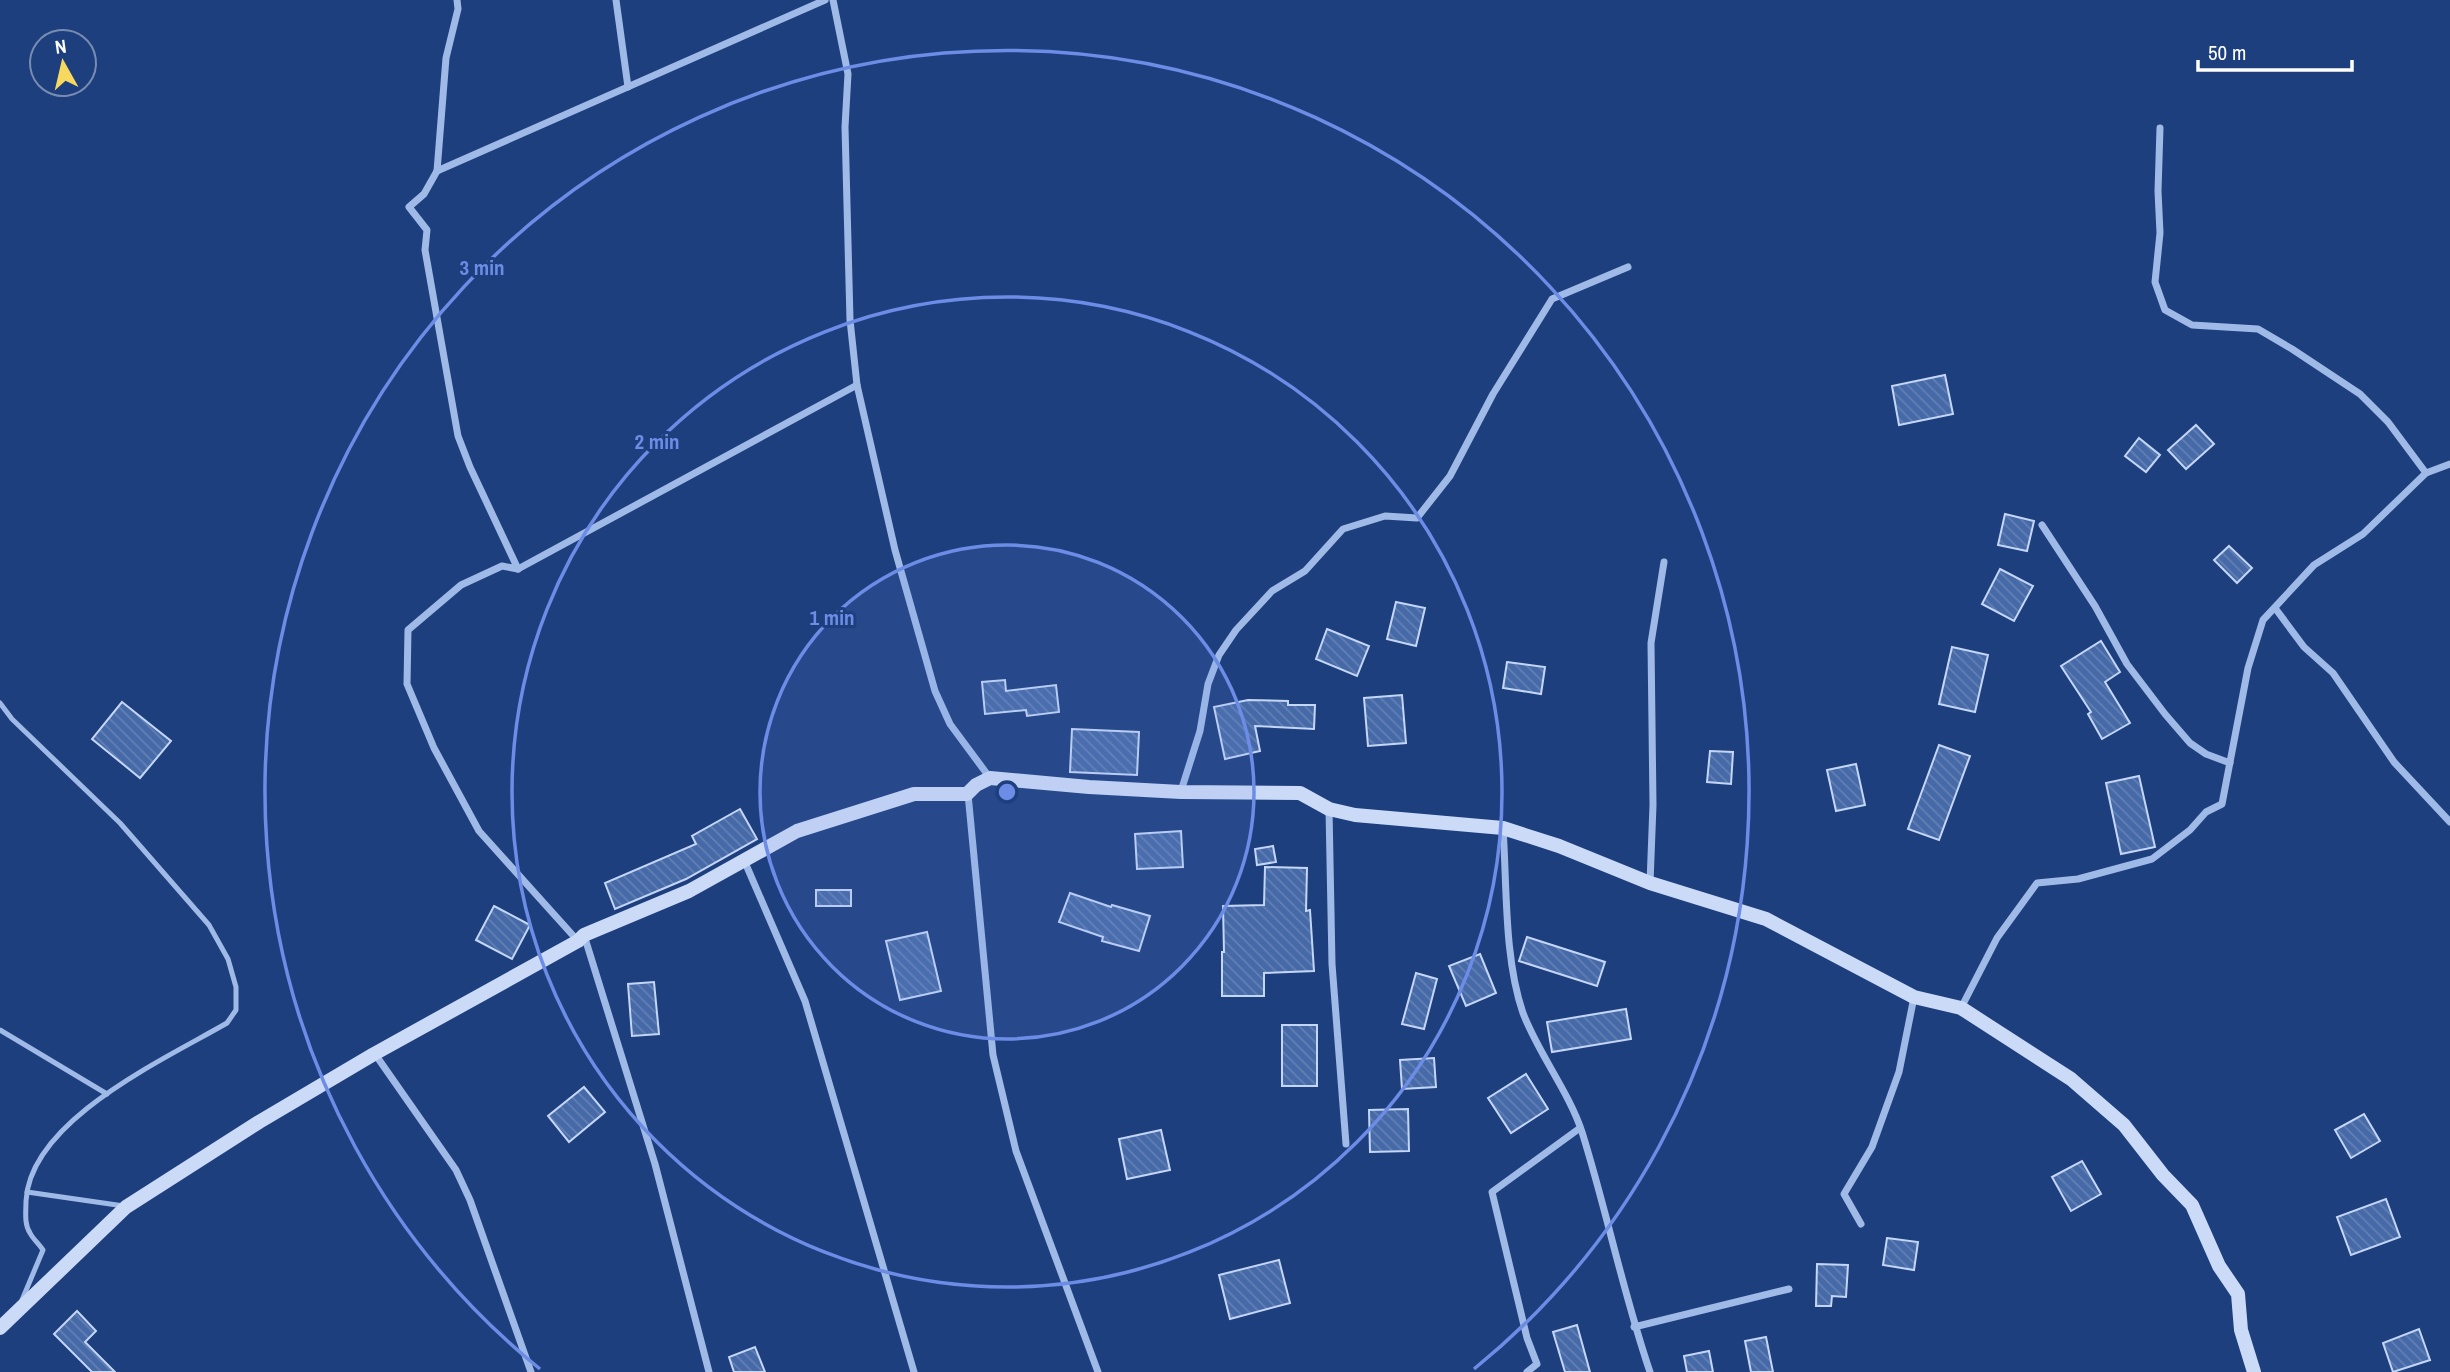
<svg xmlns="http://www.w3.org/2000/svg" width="2450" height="1372" font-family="'Archivo Narrow',sans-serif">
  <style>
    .building { fill: url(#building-back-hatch); stroke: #c4d6f6; stroke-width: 2 }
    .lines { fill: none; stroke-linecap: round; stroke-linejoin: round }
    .lane { stroke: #a0bae8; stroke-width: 5 }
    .street { stroke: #a0bae8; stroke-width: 7 }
    .secondary { stroke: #cbdaf6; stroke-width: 14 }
    .ring { fill: none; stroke: #6c8ce6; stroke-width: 3.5 }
    .centre { fill: #6c8ce6; stroke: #1e3f7e; stroke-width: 3.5 }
    .ring-label { font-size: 21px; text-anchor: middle; font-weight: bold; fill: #6c8ce6; stroke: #1e3f7e; stroke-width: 6; stroke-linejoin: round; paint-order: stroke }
  </style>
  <defs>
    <pattern id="building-back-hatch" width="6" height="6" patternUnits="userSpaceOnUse" patternTransform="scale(1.75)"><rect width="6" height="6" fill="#4669a7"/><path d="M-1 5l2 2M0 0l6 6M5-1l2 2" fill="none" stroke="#6280b4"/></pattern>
  </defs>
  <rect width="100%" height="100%" fill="#1e3f7e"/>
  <g class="building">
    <polygon points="1945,375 1953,414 1899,425 1892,386"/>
    <polygon points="2196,425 2214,444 2186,469 2168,450"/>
    <polygon points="2139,438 2160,455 2146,472 2125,456"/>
    <polygon points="2005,514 2034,521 2027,551 1998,545"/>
    <polygon points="2229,546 2252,568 2237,583 2214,560"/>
    <polygon points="2000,569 2033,586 2014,621 1982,604"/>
    <polygon points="1396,602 1425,608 1416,646 1387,639"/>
    <polygon points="1327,629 1369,646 1357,676 1316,659"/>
    <polygon points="2101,641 2120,672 2105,682 2130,723 2102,739 2088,714 2091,712 2061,666"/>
    <polygon points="1952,647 1988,655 1975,712 1939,704"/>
    <polygon points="1507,662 1545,667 1541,694 1503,688"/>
    <polygon points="1005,680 1006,691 1056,685 1059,712 1027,716 1026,710 985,714 982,682"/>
    <polygon points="1402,695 1406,743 1368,746 1364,698"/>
    <polygon points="1248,700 1288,701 1288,705 1315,705 1314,729 1255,726 1260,751 1225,759 1214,707"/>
    <polygon points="122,702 171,741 140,778 92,739"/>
    <polygon points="1072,729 1139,732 1137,775 1070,772"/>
    <polygon points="1939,745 1970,756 1939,840 1908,829"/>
    <polygon points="1710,751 1733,752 1731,784 1707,782"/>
    <polygon points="1856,764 1865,805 1836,811 1827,770"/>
    <polygon points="2139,776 2155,847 2121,854 2106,783"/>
    <polygon points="740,809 757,839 686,879 615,909 605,883 696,844 692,836"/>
    <polygon points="1181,831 1183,867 1137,869 1135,834"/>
    <polygon points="1273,846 1276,862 1257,865 1255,849"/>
    <polygon points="1265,867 1307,868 1306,911 1310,910 1314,971 1264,973 1264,996 1222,996 1222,952 1224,952 1223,906 1264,905"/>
    <rect x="816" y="890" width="35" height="16"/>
    <polygon points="1070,893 1111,907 1112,905 1150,916 1139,951 1102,941 1103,937 1059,922"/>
    <polygon points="494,906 530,925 512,959 476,940"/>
    <polygon points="927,932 941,991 900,1000 886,941"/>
    <polygon points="1527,937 1605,962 1597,986 1519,961"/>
    <polygon points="1480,954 1496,993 1466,1006 1449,966"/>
    <polygon points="1416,973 1437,979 1424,1029 1402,1024"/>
    <polygon points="654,982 659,1034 632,1036 628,984"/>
    <polygon points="1626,1009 1631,1039 1552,1052 1547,1022"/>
    <rect x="1282" y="1025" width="35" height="61"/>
    <polygon points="1434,1058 1436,1087 1402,1089 1400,1060"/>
    <polygon points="1526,1074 1548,1109 1511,1133 1488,1098"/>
    <polygon points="584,1087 605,1112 569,1142 548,1116"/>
    <polygon points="1408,1109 1409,1151 1370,1152 1369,1110"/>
    <polygon points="2364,1114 2380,1141 2351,1158 2335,1130"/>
    <polygon points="1161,1130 1170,1170 1127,1179 1119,1139"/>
    <polygon points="2082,1161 2101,1194 2071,1211 2052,1177"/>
    <polygon points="2386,1199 2400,1237 2351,1255 2337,1217"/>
    <polygon points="1887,1238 1918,1242 1914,1270 1883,1265"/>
    <polygon points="1279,1260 1290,1303 1230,1319 1219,1275"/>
    <polygon points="1817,1264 1848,1265 1846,1297 1832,1296 1831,1306 1816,1306"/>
    <polygon points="77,1311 96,1331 85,1342 115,1372 92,1372 54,1334"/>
    <polygon points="1577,1325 1590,1372 1565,1372 1553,1332"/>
    <polygon points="2419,1329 2430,1360 2393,1372 2383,1343"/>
    <polygon points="1766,1337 1773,1372 1751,1372 1745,1341"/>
    <polygon points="755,1347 765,1372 734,1372 729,1357"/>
    <polygon points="1709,1351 1713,1372 1687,1372 1684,1356"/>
  </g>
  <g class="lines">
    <g class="lane">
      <path d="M0,703L12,719L120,823L209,925L228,959L236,987V1010L227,1023C165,1059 30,1120 26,1201C26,1212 24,1224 30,1233C33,1239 39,1244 43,1250L22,1300"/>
      <polyline points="0,1030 107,1094"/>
      <polyline points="27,1192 124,1206"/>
    </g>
    <g class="street">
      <polyline points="616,0 628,87"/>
      <polyline points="833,0 848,74 845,127 850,320 857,385 895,550 935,691 950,724 990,778"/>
      <polyline points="2160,128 2158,191 2160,233 2155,282 2165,310 2192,325 2258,329 2292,349 2360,394 2388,422 2426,473"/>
      <polyline points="437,171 446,58 458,9 457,0"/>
      <polyline points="2042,525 2095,606 2127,664 2165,714 2190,743 2206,754 2230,763"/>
      <polyline points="518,569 857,385"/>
      <polyline points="2275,608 2304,647 2333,673 2394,762 2450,822"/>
      <polyline points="1181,791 1200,731 1208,684 1219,655 1236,630 1272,591 1305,571 1343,529 1385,516 1417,518 1450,476 1493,394 1552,299 1628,267"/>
      <polyline points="968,794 993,1055 1016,1151 1098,1372"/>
      <polyline points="1329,809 1332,964 1346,1144"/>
      <path d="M1503,828C1507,886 1504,958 1523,1013C1538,1053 1569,1092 1582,1132C1607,1212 1623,1293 1650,1372"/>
      <polyline points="744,860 805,1001 914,1372"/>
      <polyline points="1650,883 1653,805 1651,643 1664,562"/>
      <polyline points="584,935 655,1164 709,1372"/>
      <polyline points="578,941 479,831 434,748 407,684 408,630 461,585 502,566 518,569 470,467 458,436 425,250 427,230 409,207 424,194 437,171 825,0"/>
      <polyline points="1961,1008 1997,938 2037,883 2078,879 2152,859 2190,830 2206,812 2222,804 2248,668 2263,620 2314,565 2363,534 2426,473 2450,464"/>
      <polyline points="375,1054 456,1170 470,1200 531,1372"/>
      <polyline points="1861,1224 1844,1194 1872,1147 1899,1072 1914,997"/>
      <polyline points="1634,1327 1789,1289"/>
      <polyline points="1527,1372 1537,1364 1527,1338 1492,1192 1580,1128"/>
    </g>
    <polyline class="secondary" points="0,1328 126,1207 259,1122 374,1054 578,941 584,935 689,891 797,831 914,794 967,794 976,785 990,778 1089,787 1181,792 1300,793 1329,809 1355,815 1503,828 1559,846 1650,883 1766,919 1914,997 1961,1008 2071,1079 2124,1125 2163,1175 2192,1205 2219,1266 2238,1294 2241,1330 2254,1372"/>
  </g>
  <circle cx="1007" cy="792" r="247" fill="#6c8ce6" fill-opacity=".12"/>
  <g class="ring">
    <circle cx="1007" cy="792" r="247"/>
    <circle cx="1007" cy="792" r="495"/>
    <path d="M540 1369A742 742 0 1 1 1474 1369"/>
  </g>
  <circle cx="1007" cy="792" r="10" class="centre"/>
  <g class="ring-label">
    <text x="482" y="275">3 min</text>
    <text x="657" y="449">2 min</text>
    <text x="832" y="625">1 min</text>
  </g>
  <g transform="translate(63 63) rotate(352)"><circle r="33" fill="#1e3f7e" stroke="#788cb2" stroke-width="2"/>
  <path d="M0-5L12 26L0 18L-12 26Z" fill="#f7d95f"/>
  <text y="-10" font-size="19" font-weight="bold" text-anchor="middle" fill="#ffffff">N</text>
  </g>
  <path d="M2198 60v10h154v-10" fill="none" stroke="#ffffff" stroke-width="3.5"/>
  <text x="2208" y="60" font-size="21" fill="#ffffff" stroke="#1e3f7e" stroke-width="5" paint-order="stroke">50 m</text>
</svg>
